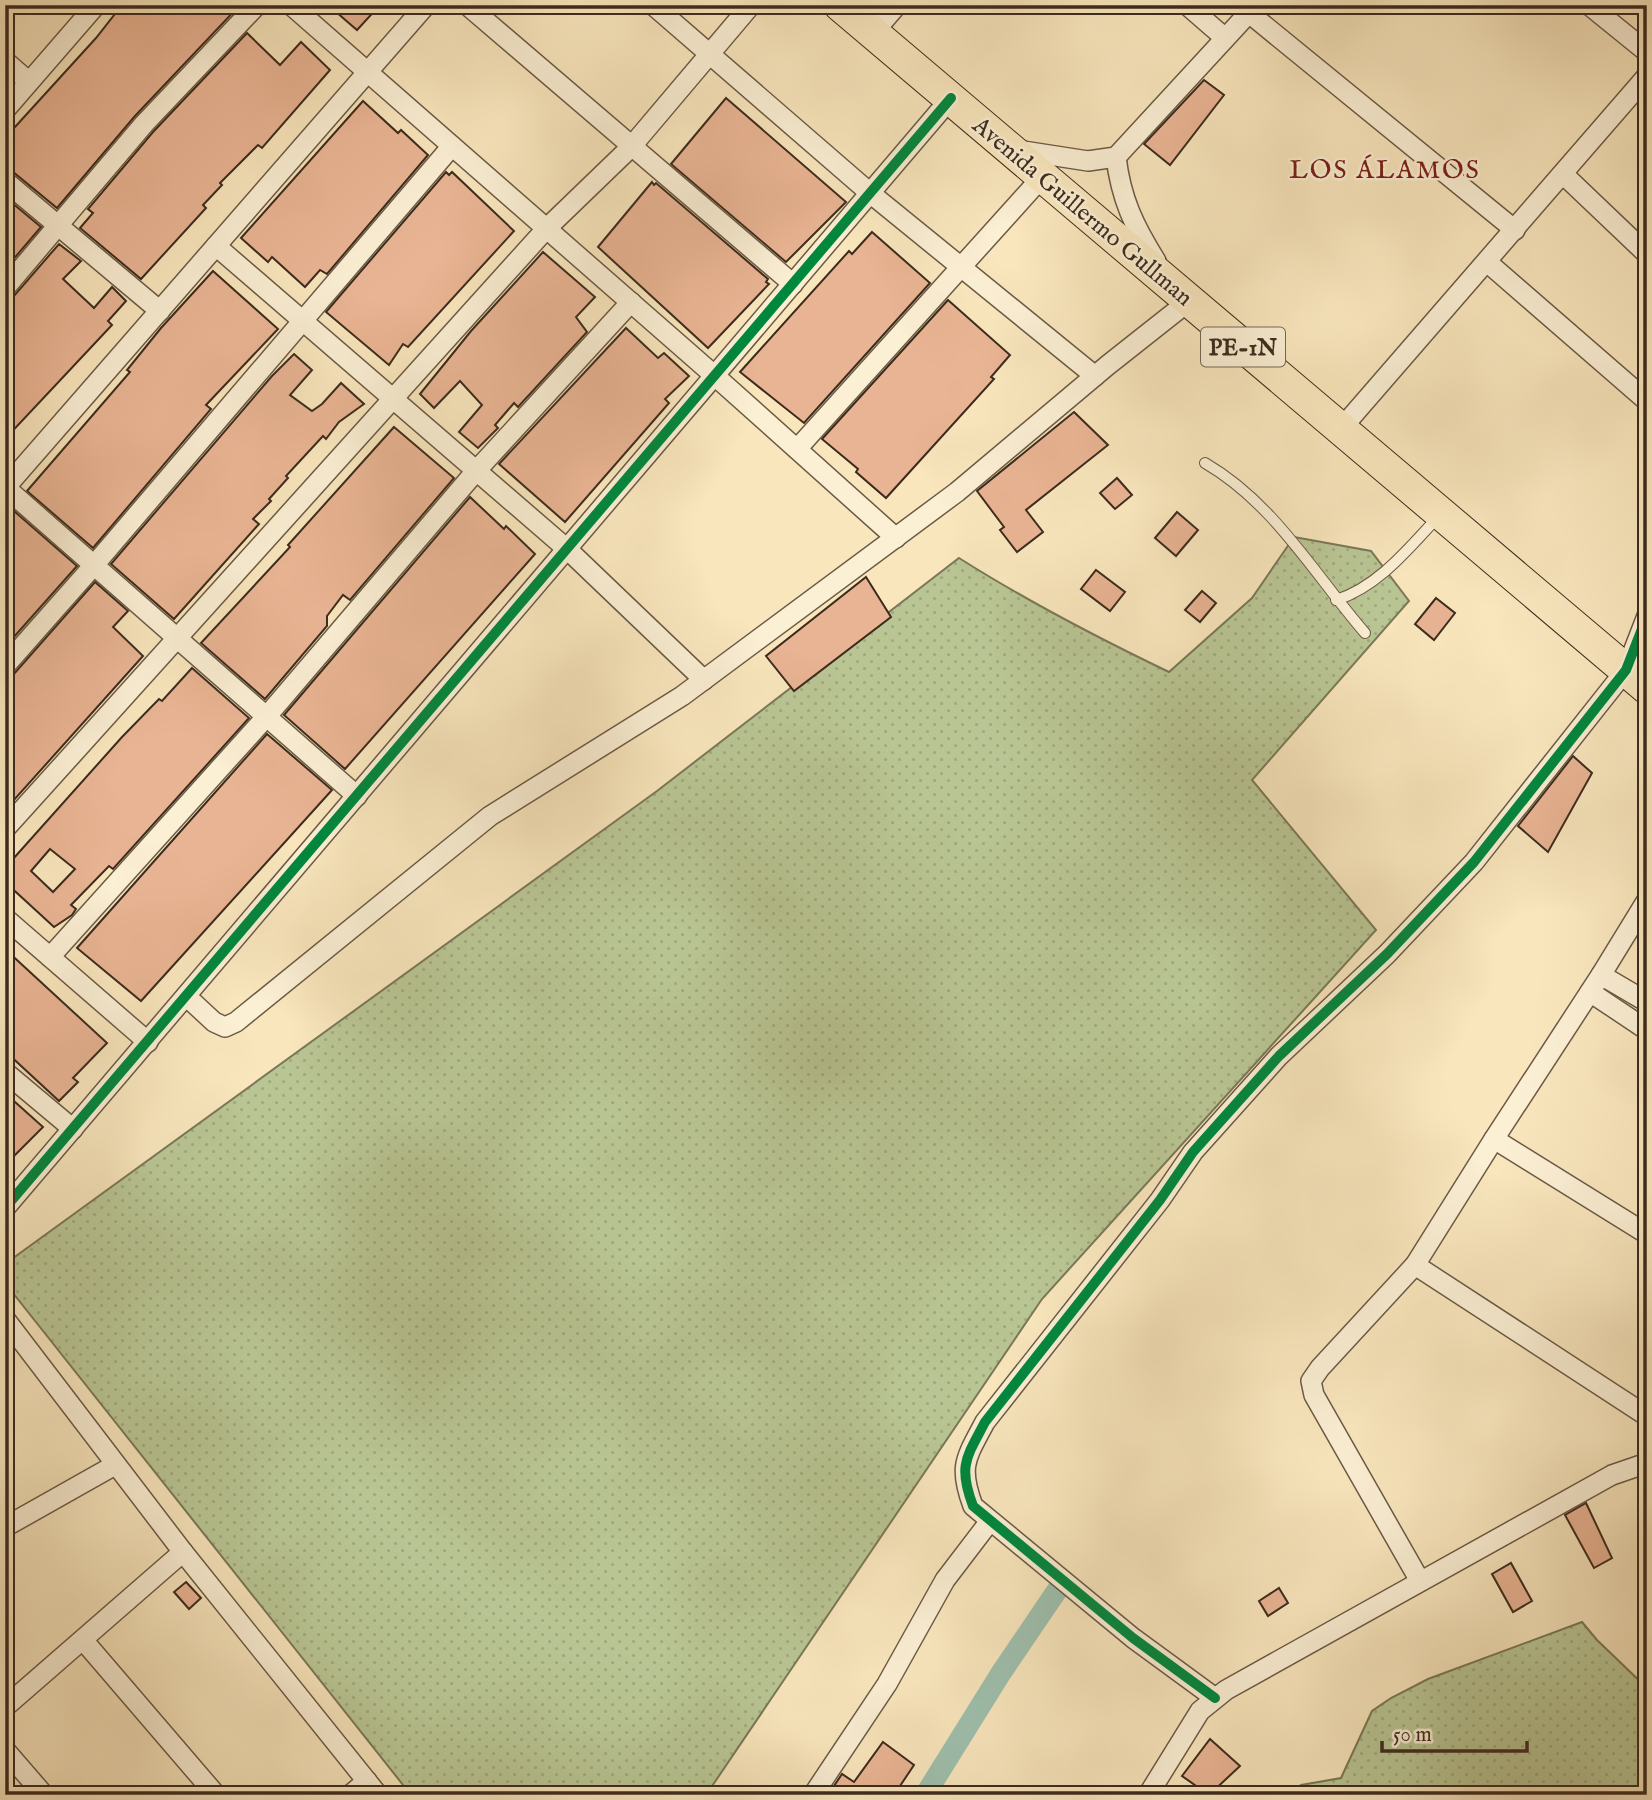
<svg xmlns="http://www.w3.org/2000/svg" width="1652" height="1800" font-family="'IM FELL English',serif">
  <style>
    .grass { fill: url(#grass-dots); stroke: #7a7858; stroke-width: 2 }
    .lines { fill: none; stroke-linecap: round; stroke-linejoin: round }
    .canal { stroke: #9ec0ae; stroke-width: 21 }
    .building { fill: #e9b493; stroke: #3c2b1d; stroke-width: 2; fill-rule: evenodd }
    .service-casing { stroke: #6b5a45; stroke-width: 12 }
    .minor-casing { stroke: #6b5a45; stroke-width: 22 }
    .primary-casing { stroke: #3c2b1d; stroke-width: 34 }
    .service { stroke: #fbefd4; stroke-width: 10 }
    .minor { stroke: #fbefd4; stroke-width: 19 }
    .primary { stroke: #f9e6bd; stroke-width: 32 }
    .cycleway-casing { stroke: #fbefd4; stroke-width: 15 }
    .cycleway { stroke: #00873e; stroke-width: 10 }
    .labels { text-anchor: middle; stroke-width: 5; stroke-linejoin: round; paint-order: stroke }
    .shield { fill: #fbefd4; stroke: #756654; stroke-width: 2 }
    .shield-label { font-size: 23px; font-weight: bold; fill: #3c2b1d }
    .street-label { font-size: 24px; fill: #3c2b1d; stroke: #fbefd4 }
    .neighbourhood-label { font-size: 26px; letter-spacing: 2px; fill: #7a1f14; stroke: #fbefd4 }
  </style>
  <defs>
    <pattern id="grass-dots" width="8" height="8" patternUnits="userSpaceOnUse" patternTransform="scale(1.75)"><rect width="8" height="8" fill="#b9c694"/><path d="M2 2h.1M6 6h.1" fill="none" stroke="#a0aa7f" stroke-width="1.8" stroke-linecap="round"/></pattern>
  </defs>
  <rect width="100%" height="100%" fill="#f9e6bd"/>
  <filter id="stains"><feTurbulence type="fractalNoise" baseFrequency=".00286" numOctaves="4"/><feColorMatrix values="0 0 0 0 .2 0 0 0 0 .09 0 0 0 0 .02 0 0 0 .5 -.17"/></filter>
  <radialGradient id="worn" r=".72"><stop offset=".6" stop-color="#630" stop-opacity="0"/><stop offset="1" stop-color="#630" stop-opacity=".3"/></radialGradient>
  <g class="grass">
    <path d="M1294,537L1371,551L1409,601L1252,780L1376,930L1042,1299L706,1795H411L5,1283V1264L657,791L959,558C1027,601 1096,637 1169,672L1252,598Z"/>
    <polygon points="1582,1622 1597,1640 1647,1688 1647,1795 1286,1795 1301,1785 1341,1778 1372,1711 1391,1698 1428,1679"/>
  </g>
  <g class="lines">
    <g class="canal">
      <polyline points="1641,5 1647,9"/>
      <polyline points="925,1795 1001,1673 1058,1589"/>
    </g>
  </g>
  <g class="building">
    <polygon points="122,5 240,5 135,116 57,208 13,172 5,169 5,138 96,38"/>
    <polygon points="328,5 380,5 357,30"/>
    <polygon points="247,33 280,65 301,42 330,70 262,148 258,145 220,183 222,185 203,205 206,208 141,279 80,228 93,213 88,209 153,132"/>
    <polygon points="1204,80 1224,95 1170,165 1144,144"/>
    <polygon points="726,98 846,202 786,262 671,164"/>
    <polygon points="363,101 398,133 401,130 428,155 327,274 320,270 305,287 272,257 268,262 241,238"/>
    <polygon points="446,172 449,175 452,172 514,231 408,347 403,344 389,365 326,312"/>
    <polygon points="652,182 654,185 656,183 768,279 766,282 769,284 708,348 598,247"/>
    <polygon points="5,197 41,227 5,269"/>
    <polygon points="872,232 930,283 804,423 740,372 849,251 852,254"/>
    <polygon points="59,244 81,261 63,279 94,308 112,287 126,301 108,321 112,325 5,439 5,300 14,296"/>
    <polygon points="543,252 595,297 576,317 587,332 518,407 514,403 495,425 498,428 478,448 459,432 482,405 460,381 434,408 420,394 471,331"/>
    <polygon points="213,271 278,329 206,405 211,409 93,548 27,491 130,372 127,370 161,328"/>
    <polygon points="948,300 1010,355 991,377 994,379 886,498 856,472 858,469 822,439"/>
    <polygon points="626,328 658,358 664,353 689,376 665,399 669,403 565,522 499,464"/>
    <polygon points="294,354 312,370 290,395 312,411 322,404 341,383 364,404 339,422 326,439 323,436 286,476 288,478 269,499 271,501 253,519 259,524 174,619 111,564 272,376"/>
    <polygon points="1074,412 1108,445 1026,510 1043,532 1017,552 1000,530 1004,527 977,491"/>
    <polygon points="394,427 454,478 350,600 343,595 327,616 327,626 265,699 201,643 290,547 288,545"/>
    <polygon points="1117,478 1132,495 1115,509 1100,493"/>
    <polygon points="470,497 504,529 506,526 535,554 345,769 284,715"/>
    <polygon points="14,511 77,566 5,647 5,521"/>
    <polygon points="1177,512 1198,530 1176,556 1155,538"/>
    <polygon points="1096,570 1125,592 1110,611 1081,589"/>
    <polygon points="866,577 891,617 794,691 766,656"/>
    <polygon points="95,582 128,611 113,627 143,656 5,810 5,678 14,674"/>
    <polygon points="1202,591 1216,603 1200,622 1185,610"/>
    <polygon points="1436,598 1455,613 1434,640 1415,624"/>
    <path d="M192,668L249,718L113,869L109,866L71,905L76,909L72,915L54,927L5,882V868L122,737L159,699L162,701ZM50,849L75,869L53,892L31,871Z"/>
    <polygon points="267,734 332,790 141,1001 77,948"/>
    <polygon points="1573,756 1592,773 1548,852 1518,826"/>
    <polygon points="5,949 107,1043 73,1078 78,1082 59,1101 5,1051"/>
    <polygon points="5,1093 43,1127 5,1165"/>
    <polygon points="1586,1503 1612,1558 1594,1568 1565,1515"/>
    <polygon points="1511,1563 1532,1601 1513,1612 1492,1574"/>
    <polygon points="186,1582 201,1598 189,1609 174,1592"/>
    <polygon points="1279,1588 1288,1603 1268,1616 1259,1601"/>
    <polygon points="1210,1739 1240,1766 1209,1795 1182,1776"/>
    <polygon points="883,1742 914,1765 894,1795 828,1795 842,1774 854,1782"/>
  </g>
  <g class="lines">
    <g class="service-casing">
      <g id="service">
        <path d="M1205,463C1274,503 1314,574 1365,633"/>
        <path d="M1336,600C1378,587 1409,548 1438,517"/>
      </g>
    </g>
    <g class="minor-casing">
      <g id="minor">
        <polyline points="291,5 715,376 896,538"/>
        <polyline points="467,5 793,284"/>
        <polyline points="653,5 870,193 1095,376"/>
        <polyline points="1187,5 1225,38"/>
        <polyline points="1589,5 1647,52"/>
        <polyline points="1249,13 1515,230"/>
        <polyline points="873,33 897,5"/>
        <polyline points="5,61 29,82"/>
        <polyline points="5,110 96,5"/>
        <polyline points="1017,150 1088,161 1116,157 1256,5"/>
        <path d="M1116,157C1121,199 1134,226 1156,261"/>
        <polyline points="1563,174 1647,254"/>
        <polyline points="5,181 160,311"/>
        <polyline points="216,246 567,549 704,680"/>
        <polyline points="1487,262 1647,401"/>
        <polyline points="5,288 144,124 257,5"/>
        <polyline points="1340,430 1647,76"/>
        <polyline points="797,449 1043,176"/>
        <polyline points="5,488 426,5"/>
        <polyline points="6,488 357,796"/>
        <polyline points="5,666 95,564 452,146"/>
        <polyline points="5,829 546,229 631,147 751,5"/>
        <polyline points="5,918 148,1042"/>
        <polyline points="50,957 267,716 476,471 631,302"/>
        <polyline points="1601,975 1647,1002"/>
        <polyline points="1590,992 1647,1030"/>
        <polyline points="186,996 214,1022 225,1027 236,1022 490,816 682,696 957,492 1108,365 1189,301"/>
        <polyline points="5,1072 73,1129"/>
        <polyline points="1494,1139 1647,1234"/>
        <polyline points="5,1208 951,98"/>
        <polyline points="1415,1265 1647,1416"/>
        <polyline points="5,1319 183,1552 378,1795"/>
        <polyline points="5,1527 115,1465"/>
        <polyline points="1420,1581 1314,1395 1311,1381 1320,1368 1415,1265 1494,1139 1601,975 1647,900"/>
        <polyline points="83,1640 216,1795"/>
        <path d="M1215,1698L1133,1638L973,1506C958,1466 966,1458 985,1422L1160,1200L1193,1152L1279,1056L1387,954L1474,862L1626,670L1647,616"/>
        <polyline points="5,1707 183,1552"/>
        <polyline points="5,1750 44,1795"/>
        <polyline points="350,1795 367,1781"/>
        <polyline points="813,1795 887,1684 945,1580 990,1521"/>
        <polyline points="1148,1795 1200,1711 1226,1690 1612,1475 1647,1463"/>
      </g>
    </g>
    <g class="primary-casing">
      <polyline id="primary" points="840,5 1647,688"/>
    </g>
    <use href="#service" class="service"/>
    <use href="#minor" class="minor"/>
    <use href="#primary" class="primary"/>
    <g class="cycleway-casing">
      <g id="cycleway">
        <polyline points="5,1208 951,98"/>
        <path d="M1215,1698L1133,1638L973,1506C958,1466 966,1458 985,1422L1160,1200L1193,1152L1279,1056L1387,954L1474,862L1626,670L1647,616"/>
      </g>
    </g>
    <use href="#cycleway" class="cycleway"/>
  </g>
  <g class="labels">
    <rect class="shield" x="1201" y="327.5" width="84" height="39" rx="5"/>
    <g class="shield-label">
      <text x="1243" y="355">PE-1N</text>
    </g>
    <g class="street-label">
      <text transform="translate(1083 211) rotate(40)" y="8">Avenida Guillermo Gullman</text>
    </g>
    <g class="neighbourhood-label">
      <text x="1385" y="178">LOS ÁLAMOS</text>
    </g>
  </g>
  <rect width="1652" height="1800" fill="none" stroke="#f9e6bd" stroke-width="28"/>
  <rect x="7" y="7" width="1638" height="1786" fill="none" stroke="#3c2b1d" stroke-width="3.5"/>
  <rect x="14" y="14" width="1624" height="1772" fill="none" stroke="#3c2b1d" stroke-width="2"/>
  <path d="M1382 1741v10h145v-10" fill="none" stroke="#3c2b1d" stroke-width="3.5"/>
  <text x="1393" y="1741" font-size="21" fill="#3c2b1d" stroke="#fbefd4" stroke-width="5" paint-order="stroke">50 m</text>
  <rect width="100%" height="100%" filter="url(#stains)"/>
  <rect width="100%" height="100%" fill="url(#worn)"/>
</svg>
